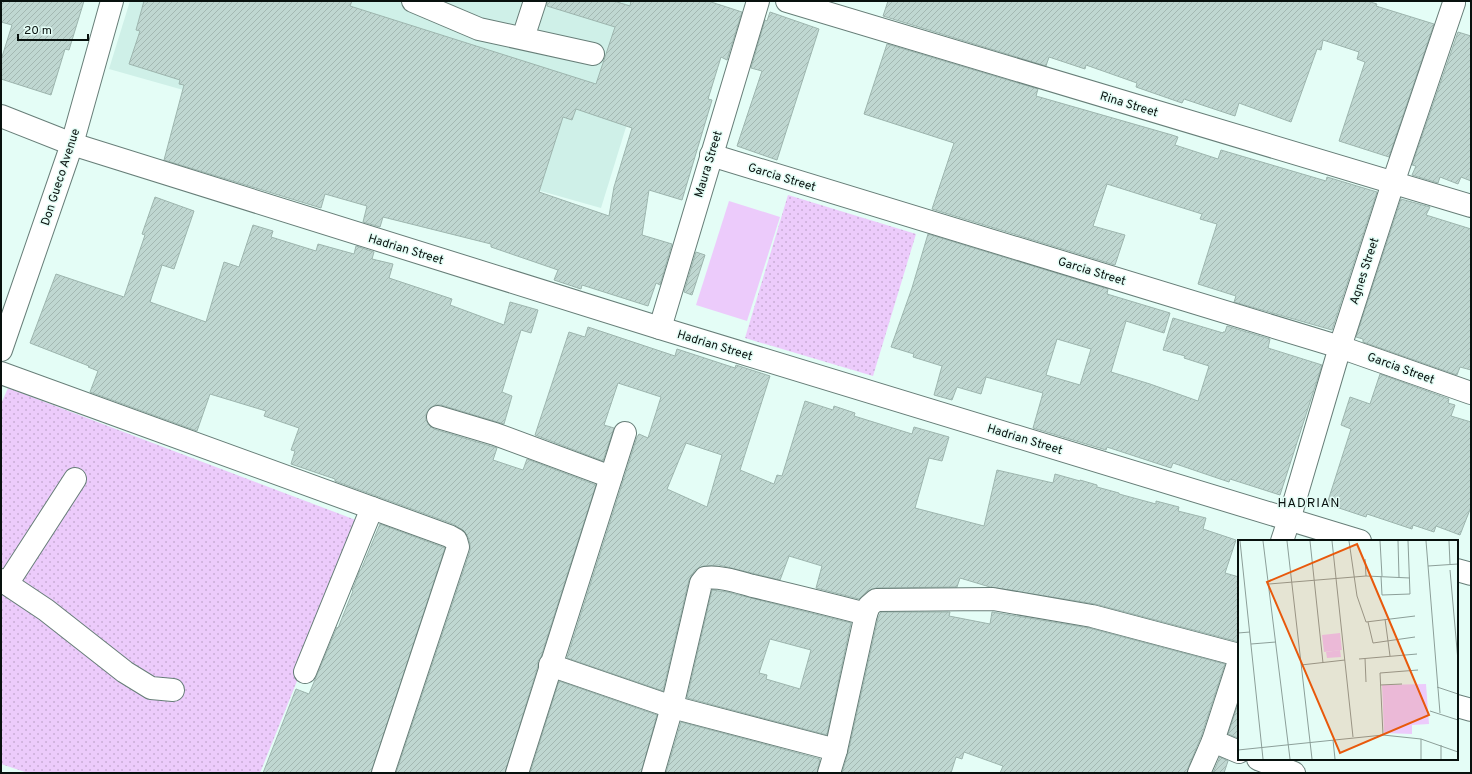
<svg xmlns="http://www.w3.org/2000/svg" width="1472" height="774" font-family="Overpass,sans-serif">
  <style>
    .built { fill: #cff0e8 }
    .grass { fill: url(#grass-dots) }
    .pitch { fill: #eccbfb }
    .building { fill: url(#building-hatch); stroke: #9db5ae; fill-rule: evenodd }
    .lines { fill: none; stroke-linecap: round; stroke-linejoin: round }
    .minor-casing { stroke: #677e78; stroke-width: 24 }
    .major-casing { stroke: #677e78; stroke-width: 24 }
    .minor { stroke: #fff; stroke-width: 22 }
    .major { stroke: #fff; stroke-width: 22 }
    .labels { text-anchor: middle; stroke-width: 3; stroke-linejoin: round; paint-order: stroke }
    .street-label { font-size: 12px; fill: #08110e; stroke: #e4fdf6 }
    .neighbourhood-label { font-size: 13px; letter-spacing: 1px; fill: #08110e; stroke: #e4fdf6 }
    .inset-road { fill: none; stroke: #8c9f99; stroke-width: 1 }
    .view { fill: #e8590c; fill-opacity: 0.15; stroke: #e8590c; stroke-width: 2 }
    .inset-edge { fill: none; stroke: #08110e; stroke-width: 2 }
  </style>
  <defs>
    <pattern id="grass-dots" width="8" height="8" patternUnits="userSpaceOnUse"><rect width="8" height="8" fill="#eccbfb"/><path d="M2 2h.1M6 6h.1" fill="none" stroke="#c9add6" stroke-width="1.8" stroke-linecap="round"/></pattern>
    <pattern id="building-hatch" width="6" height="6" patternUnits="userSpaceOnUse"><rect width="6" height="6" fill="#bfd7d1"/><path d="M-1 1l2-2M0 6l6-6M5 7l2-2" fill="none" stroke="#a3b8b2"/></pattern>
  </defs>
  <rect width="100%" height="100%" fill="#e4fdf6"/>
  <polygon class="built" points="130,1 665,1 601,208 109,69"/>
  <g class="grass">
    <polygon points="788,195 916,234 873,376 745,338"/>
    <polygon points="8,388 361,522 260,773 28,773 1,764 1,404"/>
  </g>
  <polygon class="pitch" points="729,201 780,217 747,321 696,305"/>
  <g class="building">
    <polygon points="1,1 84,1 69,50 65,49 51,95 1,79 1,60 12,25 1,22"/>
    <path d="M144,1H352L350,6L596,84L615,27L547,6V1H614L630,6L631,1H708L742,12L727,60L721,57L708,99L712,100L682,200L649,190L642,235L672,244L660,285L656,283L648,306L582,285L581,289L554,280L558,270L491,247V244L383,217L380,227L363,222L367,206L325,194L321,208L164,160L184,85L179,84L180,80L129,64L140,31L136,30ZM576,109L632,128L614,187L609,216L539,192L563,117L572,120Z"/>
    <polygon points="888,1 1367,1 1377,4 1376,6 1434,24 1389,157 1339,141 1365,62 1357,59 1359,52 1323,40 1321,50 1317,49 1291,122 1239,103 1235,116 1184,99 1182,103 1136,87 1137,83 1086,65 1085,69 1049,57 1046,66 883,16"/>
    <polygon points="770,12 819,29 777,160 737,146 762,71 751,68 765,20 767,21"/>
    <polygon points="1458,32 1471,36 1471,181 1461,177 1458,184 1440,177 1438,183 1412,175 1416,166 1412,165"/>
    <polygon points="887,44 1038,89 1036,96 1172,135 1178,137 1175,145 1218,159 1221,150 1326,181 1327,177 1377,192 1332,330 1234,302 1236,296 1198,284 1217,224 1200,219 1202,214 1107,184 1093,226 1125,235 1115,265 932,209 954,143 864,114"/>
    <polygon points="155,197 194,211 174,269 162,265 150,302 206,322 224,262 239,267 253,225 273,231 271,237 316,251 318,244 354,254 356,246 374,252 372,259 393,264 389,278 452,299 450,305 504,325 510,302 538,310 531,333 521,330 502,392 512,396 504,424 441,405 435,405 430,408 426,414 426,420 429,425 434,429 497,448 493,460 523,470 527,459 596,485 541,657 538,661 538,666 505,773 396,773 470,551 470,544 468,537 463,530 453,524 335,481 335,479 291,464 295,451 291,450 299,428 264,416 266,411 210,394 197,431 90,392 98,371 88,367 89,366 30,343 56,274 124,297 145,235 142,234"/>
    <polygon points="1401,199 1430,207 1426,215 1471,229 1471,370 1460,367 1457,375 1363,342 1363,339 1356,337"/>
    <path d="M928,234L1108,289L1107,294L1170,313L1164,333L1126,321L1111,372L1150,384L1198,401L1209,366L1184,358L1185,356L1163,350L1173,318L1223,333V332H1225L1227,326L1270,339L1268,348L1322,365L1280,495L1230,479L1229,482L1173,463L1171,468L1107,447L1106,450L1033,428L1043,393L986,377L981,394L957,387L952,400L934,395L942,366L913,357L914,354L891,347L912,288ZM1057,339L1091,349L1080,385L1046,375Z"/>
    <polygon points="696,252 705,255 692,295 684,292"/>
    <path d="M588,327L675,356L677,349L735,368L736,365L770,376L740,470L774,484L777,475L782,476L805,401L833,410L834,406L855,413L854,416L912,434L914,427L949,437L942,461L929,458L915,508L984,526L997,470L1053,483L1055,474L1080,481V480L1097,485V487L1119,493V494L1156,504V501L1179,507L1178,511L1206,518L1203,529L1236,540L1225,573L1239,577V642L1095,604L990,587L960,578L957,587L876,588L868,591L859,599L816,588L822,566L789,556L780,580L719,565L704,566L695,570L689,580L663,691L567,658L637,437L639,434L648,438L661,397L618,383L604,425L614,428L603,461L535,435L569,332L585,337ZM686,443L722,455L707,507L667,489Z"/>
    <polygon points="1380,374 1449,399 1448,403 1455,405 1451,416 1471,422 1471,507 1460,535 1436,526 1434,532 1413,525 1412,529 1367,514 1366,517 1327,504 1351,429 1341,425 1350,397 1370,404"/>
    <polygon points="380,524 445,548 371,773 263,773 296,689 309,694 337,627 338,628 353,591 352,590 354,586 360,570 361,570"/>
    <path d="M712,590L727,592L851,623L827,735L687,698ZM770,639L811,650L800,689L766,679L767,675L759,673Z"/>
    <polygon points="881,612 950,612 949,616 990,624 992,612 1089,628 1225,664 1201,737 1188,768 1187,773 1000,773 1003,766 964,752 962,759 956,757 951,773 842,773 848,753 878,618"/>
    <polygon points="559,681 657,715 641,773 530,773"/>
    <polygon points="1239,701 1239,734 1238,738 1228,734"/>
    <polygon points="681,722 820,759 817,773 666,773"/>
    <polygon points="1220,757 1228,761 1224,773 1213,773"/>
  </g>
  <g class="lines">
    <g class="minor-casing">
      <g id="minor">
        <polyline points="413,1 479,29 593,54"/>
        <polyline points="787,1 1471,206"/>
        <polyline points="523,38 535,1"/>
        <polyline points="1,116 72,144 660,328 1360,541"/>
        <polyline points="711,155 1340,347 1471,393"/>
        <polyline points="660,328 758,1"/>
        <polyline points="1,373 449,536 456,540 458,547 383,773"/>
        <polyline points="438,417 495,434 611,477"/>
        <polyline points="1282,541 1289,520 1340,347 1393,183 1454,3"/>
        <polyline points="1457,570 1471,574"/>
        <polyline points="1,580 46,610 125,672 151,688 173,690"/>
        <polyline points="7,584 75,479"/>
        <polyline points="550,665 672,707 836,750"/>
        <polyline points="305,672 372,508"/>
        <polyline points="1457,706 1471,710"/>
        <polyline points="1213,741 1239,752"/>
        <polyline points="1258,759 1294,773"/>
        <polyline points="517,773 625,433"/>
        <path d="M653,773L672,707L701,583L705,578C721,576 738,582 753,586C791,595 828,604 866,614"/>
        <polyline points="829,773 836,750 866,614 869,606 876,600 993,599 1092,616 1239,655"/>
        <polyline points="1199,773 1213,741 1239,661"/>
      </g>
    </g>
    <g class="major-casing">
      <polyline id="major" points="1,350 72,144 112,1"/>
    </g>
    <use href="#minor" class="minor"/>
    <use href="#major" class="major"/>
  </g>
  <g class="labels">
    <g class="street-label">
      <text transform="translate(1129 104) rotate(17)" y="4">Rina Street</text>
      <text transform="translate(708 164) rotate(-73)" y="4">Maura Street</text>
      <text transform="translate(60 177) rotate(-72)" y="4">Don Gueco Avenue</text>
      <text transform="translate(782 177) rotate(17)" y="4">Garcia Street</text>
      <text transform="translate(406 249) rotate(17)" y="4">Hadrian Street</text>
      <text transform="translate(1092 271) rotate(17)" y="4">Garcia Street</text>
      <text transform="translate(1364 271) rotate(-72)" y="4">Agnes Street</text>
      <text transform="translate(715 345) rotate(17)" y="4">Hadrian Street</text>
      <text transform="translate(1401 368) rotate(20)" y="4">Garcia Street</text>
      <text transform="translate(1025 439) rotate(17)" y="4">Hadrian Street</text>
    </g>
    <g class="neighbourhood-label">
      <text x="1309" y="507">HADRIAN</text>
    </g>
  </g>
  <g transform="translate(1238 540)">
    <rect width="220" height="220" fill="#e4fdf6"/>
    <path d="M102,93L104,110L86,112L84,95ZM188,144L191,184L174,185V194L146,193L144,145Z" fill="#eccbfb"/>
    <path d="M102,110L103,117L89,118L88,112Z" fill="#eccbfb"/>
    <path class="inset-road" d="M2,1L25,219M25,1L52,219M49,1L74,219M72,1L85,123M94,1L115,197M111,1L119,56L128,82L177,76M142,1L144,36M160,1L161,37M188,1L202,173M211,1L212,24M127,19L128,36M190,26L220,24M212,30L220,121M143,36L144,55L172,54L170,1M31,44L128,36L172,38M147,79L152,116M130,82L135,103L177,97M0,93L12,92M13,104L38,102M127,118L128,142M121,119L179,114M63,125L107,120M142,145L164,144M199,147L220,154M192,171L220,180M145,195L142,133L180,130M183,199V219M95,200L97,219M203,205V219M0,210L145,195L183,199L220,212"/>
    <path class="view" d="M119,4L191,175L102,213L29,42Z"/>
    <rect width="220" height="220" class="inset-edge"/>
  </g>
  <rect width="1472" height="774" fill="none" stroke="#08110e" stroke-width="4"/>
  <path d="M18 34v6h70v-6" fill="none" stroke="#08110e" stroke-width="2"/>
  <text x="24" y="34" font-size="12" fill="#08110e" stroke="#e4fdf6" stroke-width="3" paint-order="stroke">20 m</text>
</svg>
